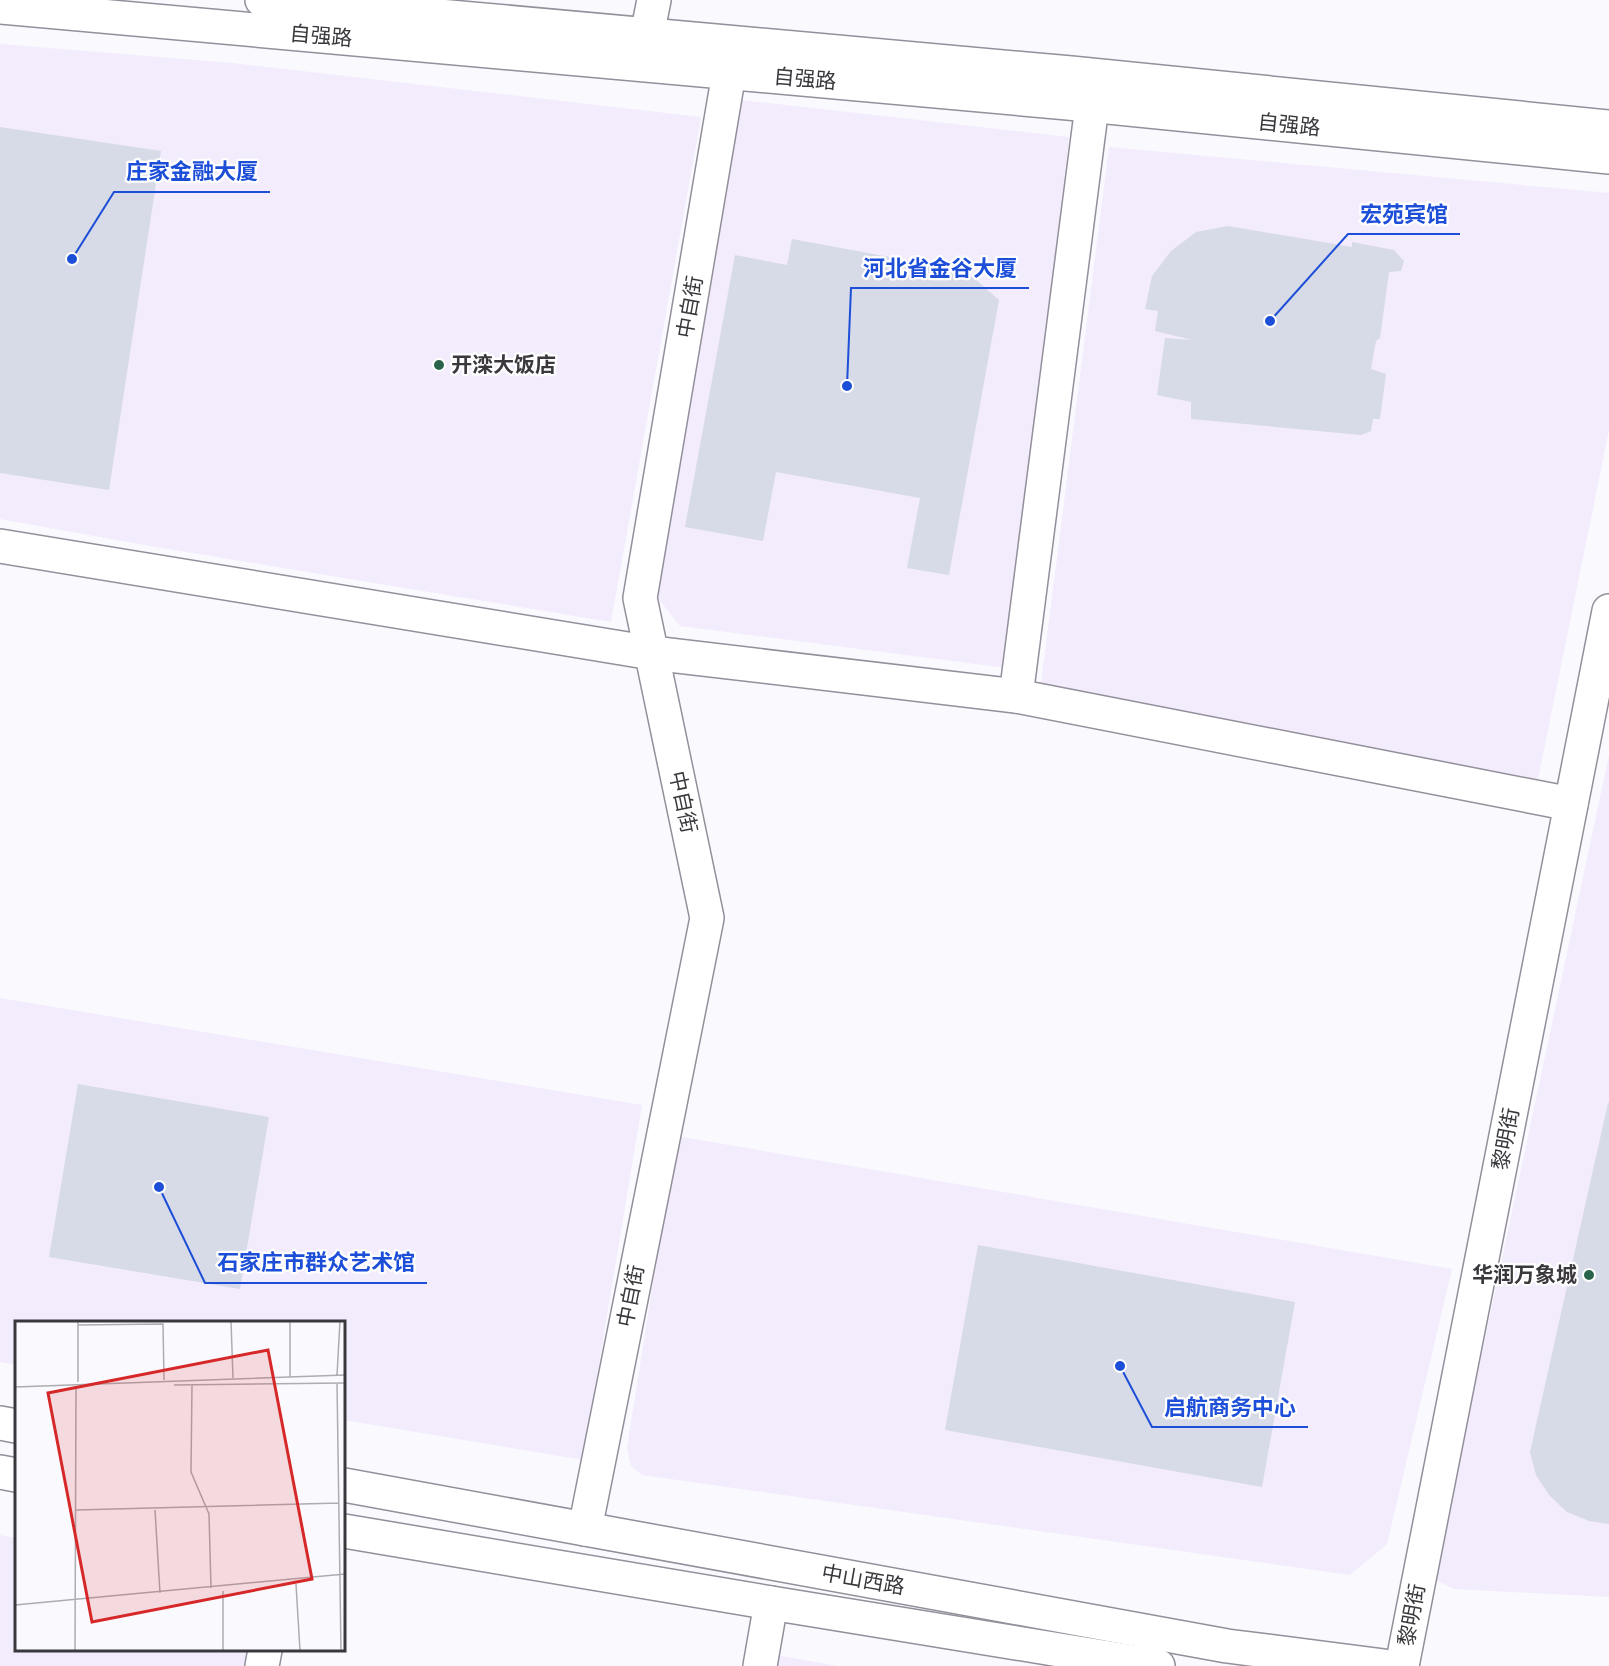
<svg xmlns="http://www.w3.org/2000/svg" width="1609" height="1666" font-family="Mulish,'Noto Sans SC',sans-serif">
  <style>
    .built { fill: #f2ecfd }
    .building { fill: #d7dae7 }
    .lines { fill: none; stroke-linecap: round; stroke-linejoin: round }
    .minor-casing { stroke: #938f9b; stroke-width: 36 }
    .major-casing { stroke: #938f9b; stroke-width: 36 }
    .minor { stroke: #fff; stroke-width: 33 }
    .major { stroke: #fff; stroke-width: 33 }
    .poi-dot { fill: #2a634c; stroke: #fff; stroke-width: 2 }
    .labels { text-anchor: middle; stroke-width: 4.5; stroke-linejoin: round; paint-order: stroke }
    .street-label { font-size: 21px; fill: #3a383d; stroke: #fff }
    .poi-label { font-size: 21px; font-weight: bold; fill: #3a383d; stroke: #fff; text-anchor: start }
    .inset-road { fill: none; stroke: #adacb1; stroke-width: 1.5 }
    .view { fill: #d62828; fill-opacity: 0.15; stroke: #d62828; stroke-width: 3 }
    .inset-edge { fill: none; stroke: #3a383d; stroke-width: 3 }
    .leader { fill: none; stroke: #1d4ed8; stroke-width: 2 }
    .callout-dot { fill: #1d4ed8; stroke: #fff; stroke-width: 2 }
    .callout-label { font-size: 22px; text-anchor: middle; font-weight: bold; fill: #1d4ed8; stroke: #fff; stroke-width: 4.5; stroke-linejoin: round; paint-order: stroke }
  </style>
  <rect width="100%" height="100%" fill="#faf9fe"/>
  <g class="built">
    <polygon points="0,44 232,63 701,117 611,622 156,547 0,519"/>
    <polygon points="741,100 1069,137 1007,668 680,626 653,592"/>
    <polygon points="1109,147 1609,193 1609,430 1537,784 1041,684"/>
    <polygon points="1609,755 1609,1597 1454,1589 1434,1579"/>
    <polygon points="0,998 642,1105 583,1460 344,1420 344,1322 16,1322 16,1365 0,1362"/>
    <polygon points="676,1136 1452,1269 1387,1544 1350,1575 642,1475 631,1466 627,1448"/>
    <polygon points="0,1535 16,1538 16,1650 279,1650 276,1666 0,1666"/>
    <polygon points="776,1655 838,1666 774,1666"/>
  </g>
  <g class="building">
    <polygon points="0,127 161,151 109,490 0,473"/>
    <polygon points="1228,226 1352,247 1352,242 1394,250 1404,261 1401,271 1389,272 1380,338 1376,341 1371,369 1386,374 1380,419 1373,419 1371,431 1361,435 1191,419 1191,402 1157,395 1165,338 1192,340 1155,331 1158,311 1145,309 1152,276 1171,251 1196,232"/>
    <polygon points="792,239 966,271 999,300 949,575 907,568 920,498 776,472 763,541 685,527 735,255 787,265"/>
    <polygon points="78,1084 269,1117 240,1289 49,1257"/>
    <polygon points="1608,1103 1609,1103 1609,1524 1589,1521 1567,1512 1549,1495 1536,1475 1530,1452"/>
    <polygon points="978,1245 1295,1302 1262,1487 945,1430"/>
  </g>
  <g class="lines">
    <g class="minor-casing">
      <g id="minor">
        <polyline points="647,35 654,0"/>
        <polyline points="0,546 652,653 1016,696 1571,804"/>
        <polyline points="1016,696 1092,106"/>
        <polyline points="585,1529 707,918 640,598 729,73"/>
        <polyline points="262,1666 265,1650"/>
        <polyline points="760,1666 771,1603"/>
        <polyline points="1402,1666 1609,611"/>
      </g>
    </g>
    <g class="major-casing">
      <g id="major">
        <polyline points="262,0 1071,73 1609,127"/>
        <polyline points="0,7 1068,103 1609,157"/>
        <polyline points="0,1423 16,1426"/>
        <polyline points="0,1472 16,1475"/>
        <polyline points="344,1485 1227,1646 1384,1666"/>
        <polyline points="344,1531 771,1603 1158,1666"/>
      </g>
    </g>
    <use href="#minor" class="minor"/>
    <use href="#major" class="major"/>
  </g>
  <g class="poi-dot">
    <circle cx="439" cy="365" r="6"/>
    <circle cx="1589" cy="1275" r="6"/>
  </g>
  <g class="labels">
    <g class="street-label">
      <text transform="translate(321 36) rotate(5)" y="7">自强路</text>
      <text transform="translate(805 79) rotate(5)" y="7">自强路</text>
      <text transform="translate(1289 125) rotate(6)" y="7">自强路</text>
      <text transform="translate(690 307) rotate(-80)" y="7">中自街</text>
      <text transform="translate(683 802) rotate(78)" y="7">中自街</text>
      <text transform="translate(1506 1139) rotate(-79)" y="7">黎明街</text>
      <text transform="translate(631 1296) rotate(-79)" y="7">中自街</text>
      <text transform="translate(863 1580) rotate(10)" y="7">中山西路</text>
      <text transform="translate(1412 1615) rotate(-79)" y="7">黎明街</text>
    </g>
    <g class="poi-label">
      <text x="451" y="372">开滦大饭店</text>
      <text x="1577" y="1282" text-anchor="end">华润万象城</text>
    </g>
  </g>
  <g transform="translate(15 1321)">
    <rect width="330" height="330" fill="#faf9fe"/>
    <path class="inset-road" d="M216,0L218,57M275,0V56M63,4L148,3L149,59M322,54L325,0M63,61V1M322,62L326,330M159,64L330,62M177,64L176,151L194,193L196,267M0,66L330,54M61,189L324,182M140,189L145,272M281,263L285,330M0,284L330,253M60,330L61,66M208,330V270"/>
    <path class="view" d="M253,29L297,258L77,301L33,72Z"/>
    <rect width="330" height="330" class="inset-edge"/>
  </g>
  <path class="leader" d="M72 259L114 192H270M1270 321L1348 234H1460M847 386L851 288H1029M159 1187L205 1283H427M1120 1366L1152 1427H1308"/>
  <g class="callout-dot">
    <circle cx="72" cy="259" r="6"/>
    <circle cx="1270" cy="321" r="6"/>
    <circle cx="847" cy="386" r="6"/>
    <circle cx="159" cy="1187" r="6"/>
    <circle cx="1120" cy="1366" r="6"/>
  </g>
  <g class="callout-label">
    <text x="192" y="179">庄家金融大厦</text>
    <text x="1404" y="222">宏苑宾馆</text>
    <text x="940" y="276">河北省金谷大厦</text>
    <text x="316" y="1270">石家庄市群众艺术馆</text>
    <text x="1230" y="1415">启航商务中心</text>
  </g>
</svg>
